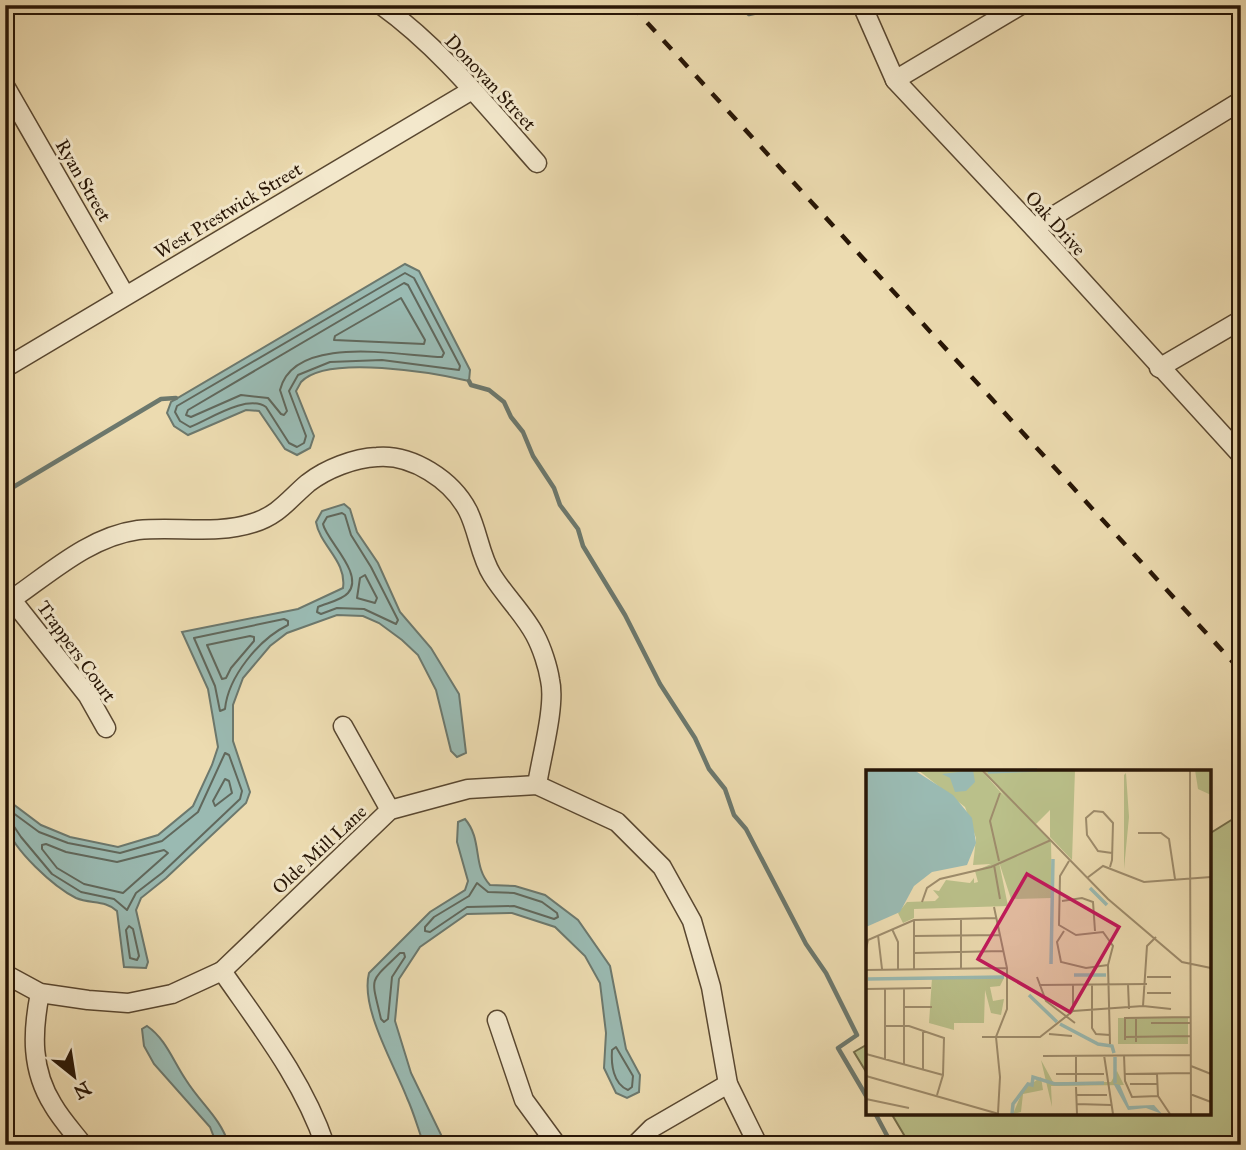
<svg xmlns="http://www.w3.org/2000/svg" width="1246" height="1150" font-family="'IM FELL Great Primer',serif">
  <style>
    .green { fill: #bac08a; stroke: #716b48; stroke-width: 2 }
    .water { fill: #9abab2; stroke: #6c786d; stroke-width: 2 }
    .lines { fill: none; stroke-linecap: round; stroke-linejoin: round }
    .shore { stroke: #61685c; stroke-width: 2 }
    .stream { stroke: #6c786d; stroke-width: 4.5 }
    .minor-casing { stroke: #594730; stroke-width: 21 }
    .minor { stroke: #f3e8cc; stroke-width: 18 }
    .rail { stroke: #281606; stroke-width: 4.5; stroke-dasharray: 12 12; stroke-linecap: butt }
    .labels { text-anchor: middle; stroke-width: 6; stroke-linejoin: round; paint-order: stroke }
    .street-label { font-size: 19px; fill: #281606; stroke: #f3e8cc }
    .inset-river { fill: none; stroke: #9abab2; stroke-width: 3.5 }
    .inset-road { fill: none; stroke: #9e8c6c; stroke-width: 2 }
    .view { fill: #c2185b; fill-opacity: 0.15; stroke: #c2185b; stroke-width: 3.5 }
    .inset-edge { fill: none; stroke: #281606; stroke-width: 3.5 }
  </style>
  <rect width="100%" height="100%" fill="#ecdbb0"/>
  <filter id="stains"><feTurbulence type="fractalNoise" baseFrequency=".00286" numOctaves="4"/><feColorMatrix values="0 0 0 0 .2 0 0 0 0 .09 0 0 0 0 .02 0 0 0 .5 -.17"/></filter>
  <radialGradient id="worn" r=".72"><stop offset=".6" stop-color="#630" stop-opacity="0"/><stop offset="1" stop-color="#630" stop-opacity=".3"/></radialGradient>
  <g class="green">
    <polygon points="1241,814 1241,1145 910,1145 891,1113 1209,1113 1209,834"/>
    <polygon points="868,1044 868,1075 854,1052"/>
  </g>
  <g class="water">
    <path d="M405,264L419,271L470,370L469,381C435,373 327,354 301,382C301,382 296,391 296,391L314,436L310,448L297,455L285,449L259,411L246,410L188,435L174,426L167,413L171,402Z"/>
    <path d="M344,504L350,509L357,532L378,563L400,612L431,648L459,694L466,753L457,757L451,751L436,690L418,655L402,640L379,623L363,616L337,615L287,633L270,646L243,678L233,705V741L250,792L246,803L166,878L141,898L136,910L148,962L146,968L124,967L117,911C106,900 90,904 76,898C54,887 13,850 6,825C3,818 5,806 5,798L41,825L70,837L118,847L158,835L193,806L212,765L218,747L208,689L182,632L298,609L343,588C347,561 320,546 316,522L322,511Z"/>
    <path d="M465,819C483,840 472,866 490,885L515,886L545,895L578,920L610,966L626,1049L640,1075L639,1092L627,1098L616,1093L604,1068L606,1033L600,983L585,956L555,927L512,913L467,914L420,947L399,979L395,1021L411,1073L446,1145H424C418,1129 414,1113 407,1098C394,1064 360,1008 369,973L430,912L465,890L468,881L457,842L458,822Z"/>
    <path d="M147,1026C166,1039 173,1061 186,1080C201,1104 220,1117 229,1145H217L210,1127L154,1064L144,1046L142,1029Z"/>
  </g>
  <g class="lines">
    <g class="shore">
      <path d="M405,273L414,278L460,366L459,370L382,360L330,362L298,375L289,391L306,436L304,443L297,447L289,443L266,407C247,394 210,419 190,427L180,421L175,412L177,406Z"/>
      <path d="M404,283L408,285L444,353L442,357C401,356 294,333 280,390L287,411L284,415L281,414L268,398L241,395L191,417L186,415L188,410Z"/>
      <polygon points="401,298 425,340 424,344 334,340 335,336"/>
      <path d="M342,513L345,515L351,535L371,567L398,620L396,624L364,609L337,608L321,614L317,612L318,607C327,603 342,600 348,593C365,574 326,540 323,524L327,517Z"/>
      <polygon points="365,575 377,598 375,603 357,598 360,578"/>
      <path d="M284,619L288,621V625C259,639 228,677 225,709L220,711L215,686L194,638Z"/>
      <polygon points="250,636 254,637 254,641 231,668 226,678 222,679 207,645"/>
      <polygon points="225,779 229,781 232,793 215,806 213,801"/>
      <polyline points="5,807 39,832 68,843 120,853 162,841 198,812 225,753 229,755 242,791 240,799 162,873 136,893 127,910 114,899 81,892 52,874 21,837 13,825 5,822"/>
      <polygon points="46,844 66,852 117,862 164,850 168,853 123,893 84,884 57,868 42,849 42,845"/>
      <polygon points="477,883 488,892 514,893 542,902 557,913 558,917 554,919 514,906 467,907 430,932 425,931 425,927 434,917 469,896"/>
      <polygon points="129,926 133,929 139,956 137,960 130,958 126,930"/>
      <path d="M400,953H404L405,957L392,977L388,1019L384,1022L381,1019C371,975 368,984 400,953Z"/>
      <path d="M616,1047L633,1076L632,1087L628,1090C613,1084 611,1064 612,1050Z"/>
    </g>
    <g class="stream">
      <polyline points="739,5 749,14 790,5"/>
      <polyline points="469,381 471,385 489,390 504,402 511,417 523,432 533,456 554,488 560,505 578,529 583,546 625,615 660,684 695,738 709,769 725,789 734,815 746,829 806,944 826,973 857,1035 838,1048 868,1099"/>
      <polyline points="5,492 161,399 176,398"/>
      <polyline points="875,1113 892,1145"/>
    </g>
    <g class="minor-casing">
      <g id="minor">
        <path d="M381,5C441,48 488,108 537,163"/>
        <polyline points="862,5 895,80 1034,228 1241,455"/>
        <polyline points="895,80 1021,5"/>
        <polyline points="5,86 125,295"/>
        <polyline points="1034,228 1241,101"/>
        <polyline points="5,368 472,90"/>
        <polyline points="1159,368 1241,320"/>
        <polyline points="12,600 88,696 106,728"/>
        <path d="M5,604C46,577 87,537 138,530C176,526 216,535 253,523C279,515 289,499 308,483C326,469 354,458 377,457C412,454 452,480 468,511C478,531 480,556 492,575C505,596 524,614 535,635C542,648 548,667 550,680C556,705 541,758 537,785"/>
        <polyline points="343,726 390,810"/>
        <path d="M222,971C260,1026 303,1080 325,1145"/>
        <polyline points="5,974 40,993 88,1000 128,1003 172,994 222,971 390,810 468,789 537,785 617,822 662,867 692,921 711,987 728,1084 758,1145"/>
        <path d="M40,993C32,1033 31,1070 53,1105C61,1119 73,1132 83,1145"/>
        <polyline points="497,1020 524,1100 557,1145"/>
        <polyline points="635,1145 652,1128 728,1084"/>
      </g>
    </g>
    <use href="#minor" class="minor"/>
    <polyline class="rail" points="631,5 1241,671"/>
  </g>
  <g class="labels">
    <g class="street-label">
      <text transform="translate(491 82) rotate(47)" y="7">Donovan Street</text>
      <text transform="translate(84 180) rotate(60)" y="7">Ryan Street</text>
      <text transform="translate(228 210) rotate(-31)" y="7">West Prestwick Street</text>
      <text transform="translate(1056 223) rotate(48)" y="7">Oak Drive</text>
      <text transform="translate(77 651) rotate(54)" y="7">Trappers Court</text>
      <text transform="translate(319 849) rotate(-43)" y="7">Olde Mill Lane</text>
    </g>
  </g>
  <g transform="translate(866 770)">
    <rect width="345" height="345" fill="#ecdbb0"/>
    <path d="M52,0H115L140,28L118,0H209L206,90L184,67V40L169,55L185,70L186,128L145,129L133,92L142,136L48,139V148L37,153L32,143L41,132L69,131L73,127L67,120L73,121L80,110L104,113L108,108V113L112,112L109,101L125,94L107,95L110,68L99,37ZM329,0H345V25L332,19ZM260,3L263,47L258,99V5ZM66,208H138L134,216L124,217L127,231L138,229L135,245L125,243L119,220L118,253H88V260L63,253ZM322,247V274H252V248ZM175,290L187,312H245L251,301L258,315L185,316L186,337ZM175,307L177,320L157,324L155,342L147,344L157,320Z" fill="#bac08a"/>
    <path d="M0,0H48L87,25L106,48L110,73L101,95L66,102L48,116L34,142L0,157ZM107,0L109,12L100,21L89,22L84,8L76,4ZM247,313L254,315L263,336L288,335L296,344L280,338L262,340Z" fill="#9abab2"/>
    <path class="inset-river" d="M122,2L171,0M224,118L241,135M185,194L187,89M208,205H240M2,209L138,207M163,225L191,252M194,254L232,274L246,276L248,283M249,287V313M146,344L147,334L162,314L166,315L167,307L189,314L238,313"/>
    <path class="inset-road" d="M116,0L242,129L316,192L345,198M324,0V61M324,60L325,344M272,63H295L303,69L309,109M133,91L124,51L134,23M203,91L194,106L193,155L210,165L237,162L247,176L242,195L244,274M128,95L134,129M244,97L246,90L247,53L237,42L228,41L220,48L221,65L232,81L246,83M221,108L237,96L278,112L345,107M196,131L216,128L227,132L229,161M56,132L61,118L74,109L125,97L185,70M128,137L141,198V239L130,267L134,307L132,343M48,150V199M26,159L32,172V199M198,161L191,172L195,192L220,198L242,195M12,165L16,199M48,166L134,165M0,179L2,170L48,150L130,148M48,183L137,181M95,198V148M0,200L141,198M0,203V306M171,207L180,231L209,253M281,207H305M226,214V258L230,264L244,265M262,214L263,239M173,215L281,214M38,218V294M0,219L65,218M281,223H305M277,236L281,176L290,167M277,236L305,239M38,237H66M207,241V215M270,248V272M285,253H324M19,256H43L78,268L77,305L71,325M183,264L206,266M116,267H174L207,241L277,236M259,267L324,266M259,270V248L324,247M0,284L77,305M238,285L247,344M258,285L259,311L266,327L292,326M177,286L324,285M210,286V312M19,289V218M325,296L345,304M57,300V261M190,304H238M259,304L324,303M291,304L292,326L304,344M0,306L133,344M264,314H292M210,317L211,344M324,324L345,332M210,325H241M0,329L43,338M210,334L245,335"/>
    <path class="view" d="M161,104L253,157L204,242L112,189Z"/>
    <rect width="345" height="345" class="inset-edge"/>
  </g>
  <rect width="1246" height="1150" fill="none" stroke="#ecdbb0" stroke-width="28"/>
  <rect x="7" y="7" width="1232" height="1136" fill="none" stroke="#281606" stroke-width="3.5"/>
  <rect x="14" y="14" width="1218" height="1122" fill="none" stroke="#281606" stroke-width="2"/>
  <g transform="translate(74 1076) rotate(150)" stroke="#f3e8cc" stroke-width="5" paint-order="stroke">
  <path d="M0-5L12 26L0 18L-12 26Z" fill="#281606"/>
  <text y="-10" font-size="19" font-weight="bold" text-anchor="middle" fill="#281606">N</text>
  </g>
  <rect width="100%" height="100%" filter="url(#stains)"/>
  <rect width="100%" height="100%" fill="url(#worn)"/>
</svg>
